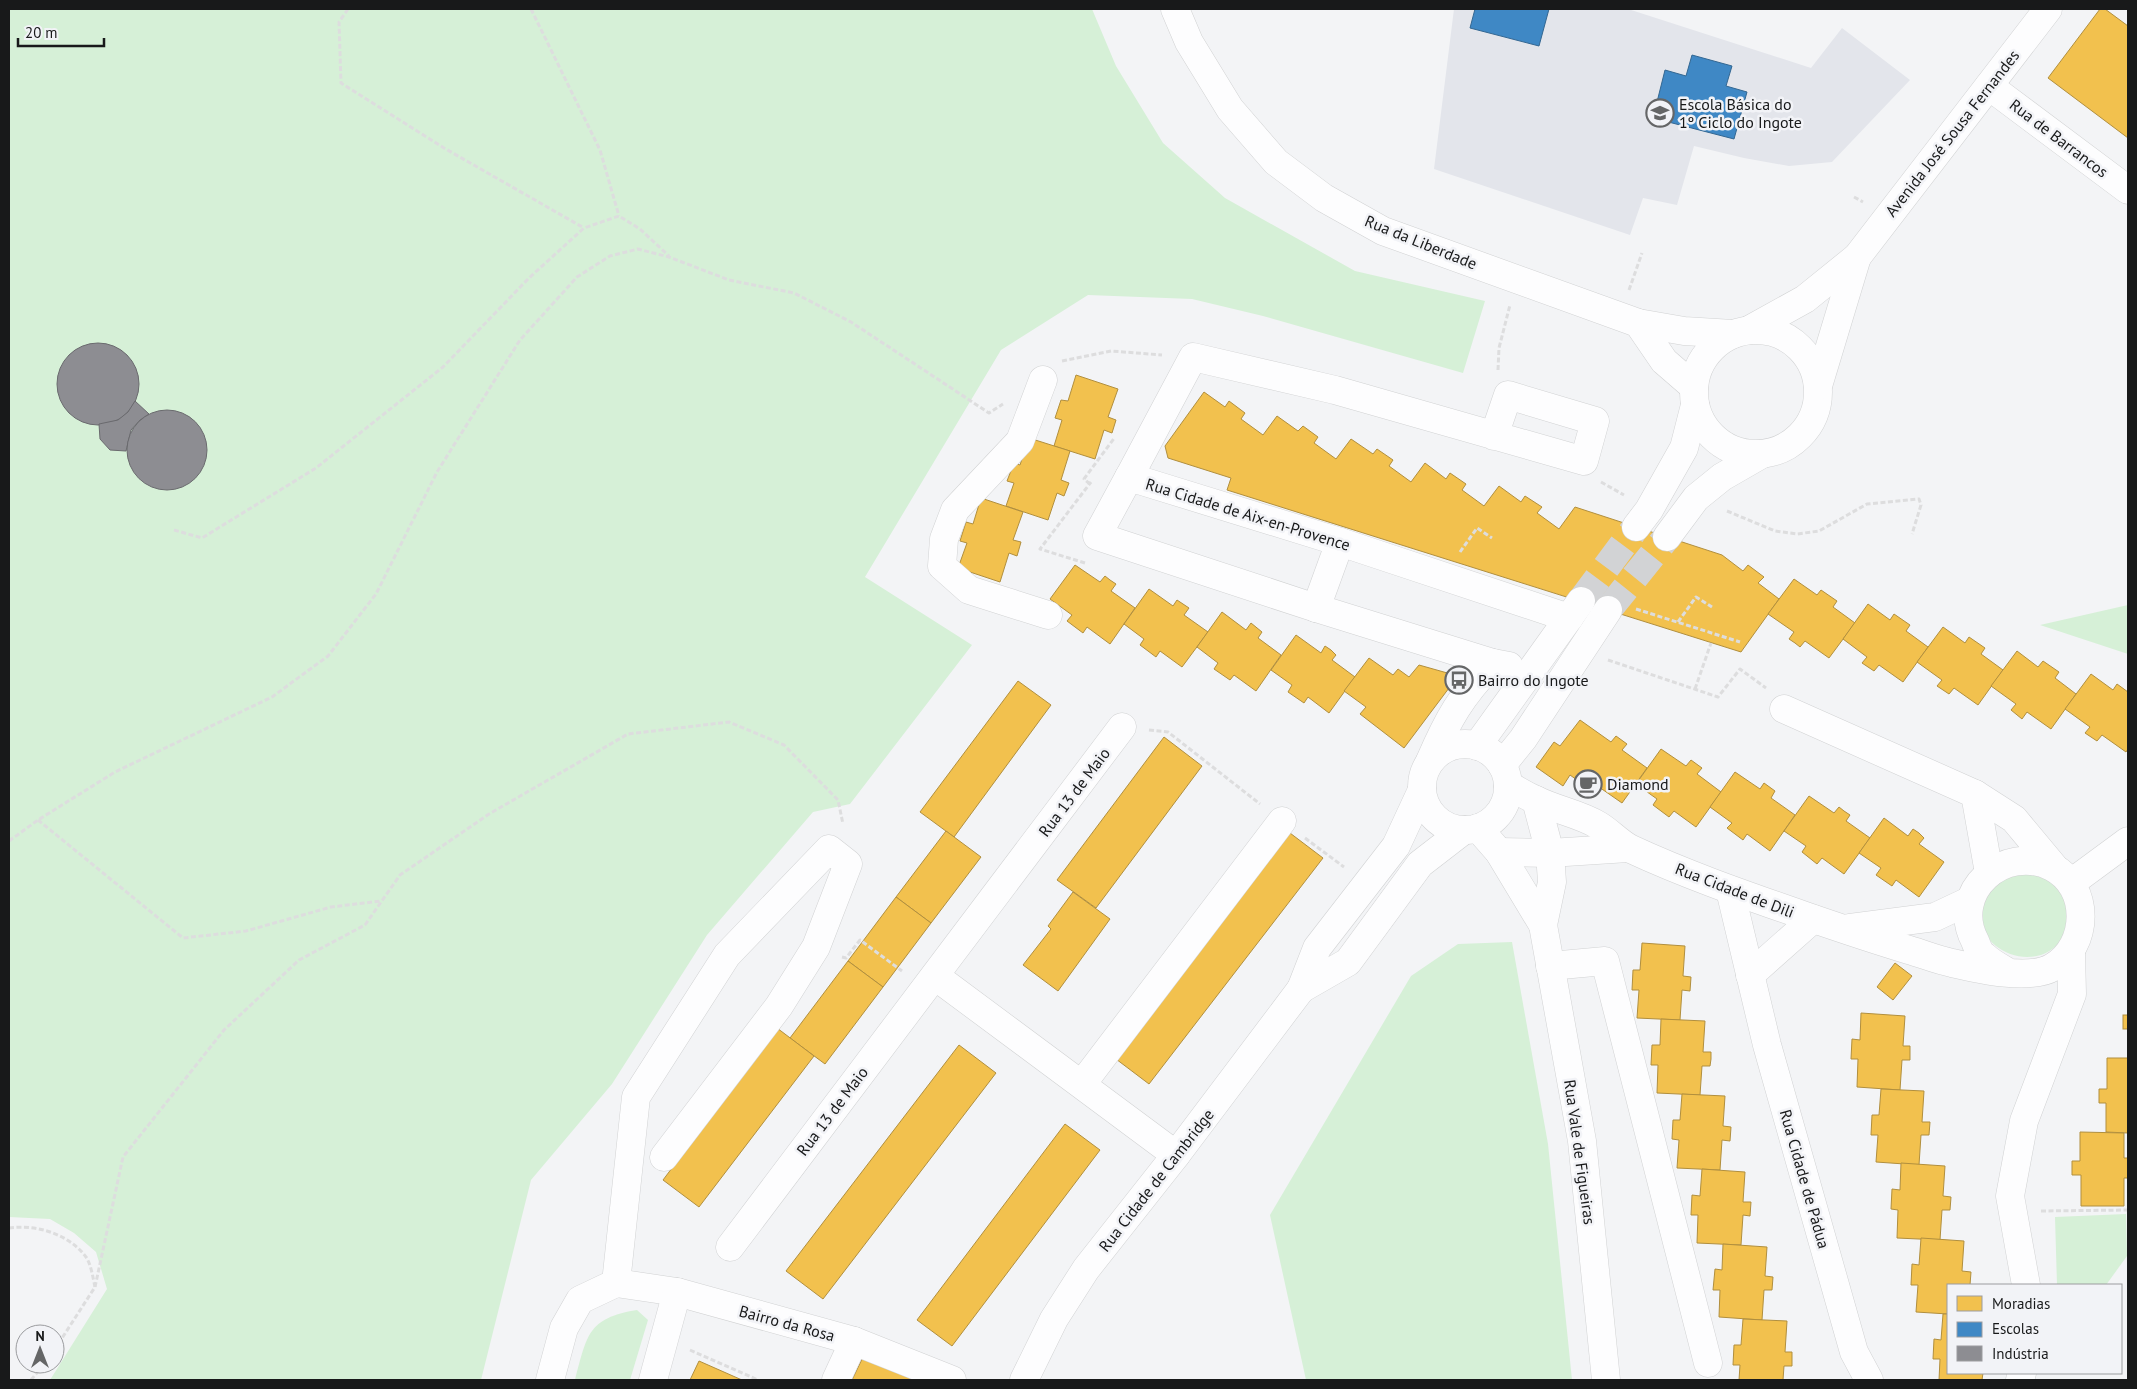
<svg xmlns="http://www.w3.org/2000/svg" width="2137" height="1389" font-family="'PT Sans',sans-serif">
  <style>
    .built { fill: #e3e5eb }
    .green { fill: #d6f0d7 }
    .homes { fill: #f2c14e; stroke: #b18f3e }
    .schools { fill: #3f88c5; stroke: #336792 }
    .industry { fill: #8d8d92; stroke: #6a6a6e }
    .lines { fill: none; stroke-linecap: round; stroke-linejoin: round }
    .minor-tunnel { stroke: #d2d3d5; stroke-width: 28; stroke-dasharray: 28 14; stroke-linecap: butt }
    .minor-casing { stroke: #d1d2d3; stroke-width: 29 }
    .path { stroke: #ddddde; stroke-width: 3; stroke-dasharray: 5 2.5; stroke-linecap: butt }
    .minor { stroke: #fdfdfe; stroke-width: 28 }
    .labels { text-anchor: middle; stroke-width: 5; stroke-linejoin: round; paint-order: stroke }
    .poi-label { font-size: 16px; fill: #18191a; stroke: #f2f3f7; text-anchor: start }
    .street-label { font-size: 16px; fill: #18191a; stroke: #f2f3f7 }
  </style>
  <rect width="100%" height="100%" fill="#f3f4f6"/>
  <polygon class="built" points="1454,9 1628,9 1811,68 1842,28 1910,80 1832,162 1789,166 1744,158 1694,146 1677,205 1643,198 1630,235 1434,169"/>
  <g class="green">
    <polygon points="9,9 1092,9 1116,66 1163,143 1225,198 1355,271 1485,301 1463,373 1263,316 1192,299 1088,295 1001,350 865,577 972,645 850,804 813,812 707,935 612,1084 531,1180 481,1380 50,1380 107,1289 96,1252 74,1233 50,1219 9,1217"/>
    <polygon points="2128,605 2128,654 2040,625"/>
    <path d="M2032,870C2039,874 2050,877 2056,883C2065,890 2070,908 2068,918C2066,924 2066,932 2063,937C2040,977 1970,952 1982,905C1984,897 1991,889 1995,882Z"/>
    <polygon points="1512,942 1548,1144 1572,1380 1306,1380 1270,1215 1411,976 1458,944"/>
    <polygon points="2126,1214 2127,1256 2106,1285 2057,1285 2055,1217"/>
    <path d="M637,1310L648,1320L630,1380H575C587,1336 587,1318 637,1310Z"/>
  </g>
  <g class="homes">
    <polygon points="2100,9 2105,9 2128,26 2128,138 2048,78"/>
    <polygon points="1076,375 1118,389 1108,417 1116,420 1112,433 1104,430 1095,459 1054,446 1062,420 1055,418 1061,400 1068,401"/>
    <polygon points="1204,392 1225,407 1229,401 1245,413 1241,419 1263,435 1277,416 1298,431 1303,426 1318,437 1314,443 1336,459 1351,439 1373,454 1377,449 1393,460 1389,466 1411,482 1425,463 1446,479 1450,473 1466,484 1462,490 1484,506 1499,486 1521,502 1525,496 1542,507 1537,513 1559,529 1575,507 1722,555 1743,571 1748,565 1764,577 1758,583 1779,599 1741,652 1227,490 1231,478 1168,458 1165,446"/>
    <polygon points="1029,438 1070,451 1061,480 1069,483 1064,496 1057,493 1048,520 1006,506 1014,483 1007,481 1014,463 1020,465"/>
    <polygon points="981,498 1023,512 1013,540 1021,542 1017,556 1009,553 1000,582 958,568 967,543 960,541 966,522 973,524"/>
    <polygon points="1075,565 1100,582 1105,576 1110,580 1116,584 1111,591 1135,608 1110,644 1087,627 1083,633 1067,621 1072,615 1050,599"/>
    <polygon points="1794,579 1817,595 1821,590 1837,601 1833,607 1855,623 1829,658 1805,641 1800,647 1795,643 1789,639 1794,632 1768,614"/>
    <polygon points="1149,589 1173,606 1177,600 1189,608 1184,615 1208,632 1182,667 1160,651 1156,657 1140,645 1144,639 1124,624"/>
    <polygon points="1868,604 1890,620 1894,614 1910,625 1906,631 1928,647 1903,682 1879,665 1874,671 1862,663 1867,657 1843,639"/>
    <polygon points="1222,612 1246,630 1251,623 1262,632 1258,638 1281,655 1256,691 1234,675 1230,680 1214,669 1218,663 1197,647"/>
    <polygon points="1943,627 1965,643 1969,637 1985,648 1981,654 2003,670 1978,705 1954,688 1949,694 1937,686 1942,680 1917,662"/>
    <polygon points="1296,635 1321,653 1325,646 1331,650 1336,655 1332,660 1355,677 1329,713 1308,697 1304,703 1288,692 1292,685 1271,670"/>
    <polygon points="2017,651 2038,667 2043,661 2059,672 2055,678 2076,694 2051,729 2027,712 2022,719 2011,710 2016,704 1991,686"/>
    <polygon points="1369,658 1393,675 1398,669 1409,677 1419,665 1458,676 1404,748 1360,714 1366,707 1344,691"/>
    <polygon points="2091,674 2113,690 2117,684 2128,692 2128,749 2126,752 2102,735 2097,741 2085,733 2090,727 2065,709"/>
    <polygon points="1018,681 1051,705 954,837 920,812"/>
    <polygon points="1580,720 1611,742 1616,736 1627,744 1622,750 1647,768 1622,803 1599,787 1595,793 1570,775 1563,786 1536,767 1554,742 1560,746"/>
    <polygon points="1164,737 1202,766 1096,908 1057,880"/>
    <polygon points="1661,749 1686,766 1691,760 1702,768 1697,774 1721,792 1696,827 1674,811 1669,817 1653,805 1657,799 1636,784"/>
    <polygon points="1735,772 1760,789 1764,783 1775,791 1771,798 1795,815 1770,851 1747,834 1743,840 1727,828 1732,823 1710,807"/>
    <polygon points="1809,796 1834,813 1839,807 1844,811 1850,815 1846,821 1870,838 1844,874 1822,858 1817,864 1802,852 1806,846 1784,831"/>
    <polygon points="1884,818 1908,836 1913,829 1919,833 1924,838 1919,844 1944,862 1919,897 1896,880 1892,886 1876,875 1881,868 1859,853"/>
    <polygon points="1286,830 1323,858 1149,1084 1112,1056"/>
    <polygon points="946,831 981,857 931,923 896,897"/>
    <polygon points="1073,892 1110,919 1058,991 1023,965 1051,929 1048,926"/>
    <polygon points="896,897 931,923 883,987 848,961"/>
    <polygon points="1642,943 1685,946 1683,976 1691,977 1690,991 1682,990 1680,1020 1637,1018 1639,990 1632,990 1633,970 1640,970"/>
    <polygon points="848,961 883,987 825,1064 790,1038"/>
    <polygon points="1895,963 1912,976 1893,1000 1877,987"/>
    <polygon points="1861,1013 1905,1016 1903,1046 1910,1046 1910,1060 1902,1060 1900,1090 1857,1087 1858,1059 1851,1059 1852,1039 1860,1040"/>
    <rect x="2123" y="1015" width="5" height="14"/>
    <polygon points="1661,1019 1705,1021 1703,1052 1711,1052 1711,1059 1710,1066 1702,1066 1700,1095 1657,1093 1658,1065 1651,1065 1652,1045 1660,1045"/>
    <polygon points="777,1028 814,1056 699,1207 663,1180"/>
    <polygon points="959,1045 996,1073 823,1299 786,1271"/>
    <polygon points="2107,1058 2128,1058 2128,1133 2106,1132 2106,1103 2099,1103 2099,1089 2107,1089"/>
    <polygon points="1881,1089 1924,1091 1922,1122 1930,1122 1929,1135 1921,1135 1919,1165 1876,1162 1878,1135 1871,1135 1872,1115 1879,1115"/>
    <polygon points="1682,1094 1725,1096 1723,1126 1731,1127 1730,1141 1722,1140 1720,1170 1677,1168 1679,1140 1672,1139 1673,1120 1680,1120"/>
    <polygon points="1065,1124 1100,1150 952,1346 917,1320"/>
    <polygon points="2080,1132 2124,1133 2124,1158 2128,1158 2128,1178 2124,1178 2124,1206 2081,1206 2081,1175 2072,1175 2072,1161 2080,1161"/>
    <polygon points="1901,1163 1945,1166 1943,1196 1951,1197 1950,1210 1942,1210 1940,1240 1897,1238 1898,1210 1891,1209 1892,1189 1900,1190"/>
    <polygon points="1702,1169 1745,1172 1743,1202 1751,1202 1750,1216 1743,1215 1741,1245 1697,1243 1698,1215 1691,1215 1692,1195 1700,1196"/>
    <polygon points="1921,1238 1964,1241 1962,1271 1971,1272 1970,1285 1948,1285 1948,1314 1916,1312 1918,1285 1911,1285 1912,1264 1919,1265"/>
    <polygon points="1723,1244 1767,1247 1765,1276 1773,1277 1772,1290 1764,1290 1762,1320 1719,1317 1720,1290 1713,1290 1715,1269 1722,1270"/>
    <polygon points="1943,1314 1948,1314 1948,1373 1983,1373 1982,1380 1939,1380 1940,1359 1933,1359 1934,1339 1941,1340"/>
    <polygon points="1743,1319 1787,1321 1785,1352 1792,1352 1792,1366 1784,1366 1783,1380 1739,1380 1740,1365 1733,1365 1734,1345 1741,1345"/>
    <polygon points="864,1355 917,1380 852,1380"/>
    <polygon points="699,1361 742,1380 690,1380"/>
  </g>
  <g class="schools">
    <polygon points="1475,9 1549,9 1539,46 1470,28"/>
    <polygon points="1692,55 1732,66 1726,86 1747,92 1734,139 1653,118 1665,70 1686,76"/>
  </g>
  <g class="industry">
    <circle cx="98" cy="384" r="41"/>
    <polygon points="135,401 149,414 140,420 131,430 126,451 110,450 100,439 99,424 118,420 128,412"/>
    <circle cx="167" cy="450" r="40"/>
  </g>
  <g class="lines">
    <g class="minor-tunnel">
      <polyline points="1581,601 1636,527"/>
      <polyline points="1608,610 1667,537"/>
    </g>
    <g class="minor-casing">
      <g id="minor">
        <polyline points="1175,9 1189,42 1230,109 1276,162 1324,198 1383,231 1638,323 1684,331 1733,334"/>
        <polyline points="1989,86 2128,190"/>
        <polyline points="1638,323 1664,361 1694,387"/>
        <polyline points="1749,330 1805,299 1857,257 2048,9"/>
        <circle cx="1756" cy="392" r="62"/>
        <polyline points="1043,380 1020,441 955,510 944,539 942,566 969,590 1048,615"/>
        <polyline points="1818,386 1857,257"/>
        <polyline points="1129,477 1193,357 1335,390 1584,461 1595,421 1508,395 1494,436"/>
        <polyline points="1636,527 1649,510 1684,448 1695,405"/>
        <polyline points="1667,537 1696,498 1722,477 1762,454"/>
        <polyline points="1316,608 1340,542"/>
        <polyline points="1493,663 1316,608 1097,536 1129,477 1340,542 1569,618"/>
        <polyline points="1784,709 1975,794 1989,873"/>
        <circle cx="1465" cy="787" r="43"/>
        <polyline points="1477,746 1581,601"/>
        <path d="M1430,761C1448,719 1461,696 1493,663L1509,666"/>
        <polyline points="1502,765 1523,739 1608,610"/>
        <path d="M1508,785C1517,790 1526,796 1536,800C1556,810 1580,814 1598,825C1610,832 1619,843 1631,849C1689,876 1751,897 1811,918C1843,929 1876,940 1909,950C1923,954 1937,960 1952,963C1978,969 2030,981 2053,967C2089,946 2091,887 2052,867C2004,843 1949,892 1975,941C1977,946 1979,953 1984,956C1990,962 1999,967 2006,971"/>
        <polyline points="1975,794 2014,819 2054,867"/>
        <polyline points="1536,800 1550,853 1552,882 1543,925"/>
        <polyline points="1478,828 1499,852 1543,925 1582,1141 1606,1380"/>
        <polyline points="1499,852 1550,853 1628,848"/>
        <polyline points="2071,883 2128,841"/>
        <polyline points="1730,890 1767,1045 1854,1352 1869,1380"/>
        <polyline points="1850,928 1935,917 1969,901"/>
        <polyline points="1550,966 1605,961 1708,1363"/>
        <polyline points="1750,975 1813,919"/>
        <polyline points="935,976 1176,1155"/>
        <polyline points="1301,989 1348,962 1420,864 1464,830"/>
        <polyline points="1082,1084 1282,821"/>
        <polyline points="730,1247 1122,727"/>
        <polyline points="616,1283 636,1097 727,955 829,849 848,864 816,947 779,1006 664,1157"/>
        <polyline points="616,1283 677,1292 854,1341 952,1380"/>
        <polyline points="2026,1285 2010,1196 2024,1121 2072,994 2071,952"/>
        <polyline points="550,1380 564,1328 580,1300 616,1283"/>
        <polyline points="653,1380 677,1292"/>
        <polyline points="836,1380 854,1341"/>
        <polyline points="1024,1380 1054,1319 1086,1269 1176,1155 1301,989 1317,948 1396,846 1422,790"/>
        <polyline points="2020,1380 2022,1373"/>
      </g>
    </g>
    <g class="path">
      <polyline points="348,9 339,22 341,83 444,148 584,228"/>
      <polyline points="531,9 600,150 619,216"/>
      <polyline points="1854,197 1863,202"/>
      <polyline points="1629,290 1642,253"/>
      <polyline points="1062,361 1111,351 1162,355"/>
      <polyline points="1498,370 1499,348 1510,305"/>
      <polyline points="1601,482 1624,495"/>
      <polyline points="1090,484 1084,479 1115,437"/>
      <polyline points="1727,511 1775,531 1797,534 1819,531 1867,504 1919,499 1921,505 1912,534"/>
      <polyline points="174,530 202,538 316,468 443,367 529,278 584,228 619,216 640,229 669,256"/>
      <polyline points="1460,552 1477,528 1492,538"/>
      <polyline points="1085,563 1040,549 1091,482"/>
      <polyline points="1636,609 1740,642"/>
      <polyline points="1678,622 1696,597 1712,607"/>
      <polyline points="1608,660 1718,697 1740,669 1766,688"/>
      <polyline points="1695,689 1711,643"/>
      <polyline points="1149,730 1168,732 1260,804"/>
      <polyline points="38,820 183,938 246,931 331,907 381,901"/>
      <polyline points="1305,838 1344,867"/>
      <polyline points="9,841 38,820 115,772 272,697 328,656 376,594 437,472 520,340 577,277 610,256 638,249 669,257 729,280 794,293 851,322 989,413 1003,404"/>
      <polyline points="842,957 846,958 860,940 902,971"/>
      <polyline points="2041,1211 2128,1210"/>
      <path d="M9,1228C36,1224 69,1234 86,1257C91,1264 93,1278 95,1287L55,1349"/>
      <polyline points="95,1287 123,1157 224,1030 299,960 365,925 400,875 489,814 628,734 729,722 784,745 838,800 843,824"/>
      <polyline points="690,1350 758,1380"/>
      <polyline points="31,1380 44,1364"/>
    </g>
    <use href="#minor" class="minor"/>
  </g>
  <defs>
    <g id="school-ring" transform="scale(1.4375)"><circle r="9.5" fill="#f2f3f7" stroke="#656667" stroke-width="1.5"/><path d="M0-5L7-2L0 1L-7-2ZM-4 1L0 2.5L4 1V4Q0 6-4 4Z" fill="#656667"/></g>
    <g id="bus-ring" transform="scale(1.4375)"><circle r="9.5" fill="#f2f3f7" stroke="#656667" stroke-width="1.5"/><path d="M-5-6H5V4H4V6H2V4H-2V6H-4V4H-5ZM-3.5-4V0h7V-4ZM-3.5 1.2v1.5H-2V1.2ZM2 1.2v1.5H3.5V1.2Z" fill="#656667"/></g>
    <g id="cafe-ring" transform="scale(1.4375)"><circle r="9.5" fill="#f2f3f7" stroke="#656667" stroke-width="1.5"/><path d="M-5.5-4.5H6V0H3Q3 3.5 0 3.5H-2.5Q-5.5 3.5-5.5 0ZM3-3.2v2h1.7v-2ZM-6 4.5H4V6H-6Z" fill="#656667"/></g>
  </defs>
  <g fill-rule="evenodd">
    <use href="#school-ring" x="1660" y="113"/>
    <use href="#bus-ring" x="1459" y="680"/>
    <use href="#cafe-ring" x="1588" y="784"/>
  </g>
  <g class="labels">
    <g class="poi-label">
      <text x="1679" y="110">Escola Básica do<tspan x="1679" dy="18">1º Ciclo do Ingote</tspan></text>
      <text x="1478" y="686">Bairro do Ingote</text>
      <text x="1607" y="790">Diamond</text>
    </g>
    <g class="street-label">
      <text transform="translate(1952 133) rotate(-52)" y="6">Avenida José Sousa Fernandes</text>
      <text transform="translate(2059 138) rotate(37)" y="6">Rua de Barrancos</text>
      <text transform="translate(1421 242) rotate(22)" y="6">Rua da Liberdade</text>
      <text transform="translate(1248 514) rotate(17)" y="6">Rua Cidade de Aix-en-Provence</text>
      <text transform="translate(1074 792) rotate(-53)" y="6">Rua 13 de Maio</text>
      <text transform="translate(1735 890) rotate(21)" y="6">Rua Cidade de Dili</text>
      <text transform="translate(832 1111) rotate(-53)" y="6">Rua 13 de Maio</text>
      <text transform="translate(1580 1152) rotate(82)" y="6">Rua Vale de Figueiras</text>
      <text transform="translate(1805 1179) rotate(74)" y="6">Rua Cidade de Pádua</text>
      <text transform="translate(1156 1180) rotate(-52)" y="6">Rua Cidade de Cambridge</text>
      <text transform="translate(787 1323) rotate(15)" y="6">Bairro da Rosa</text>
    </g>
  </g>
  <rect width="2137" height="1389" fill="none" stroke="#18191a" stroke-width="20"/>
  <rect x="1947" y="1284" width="175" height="90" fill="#f2f3f7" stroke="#9b9c9f"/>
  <rect x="1957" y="1296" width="25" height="15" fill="#f2c14e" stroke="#9b9c9f"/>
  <text x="1992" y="1309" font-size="15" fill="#18191a">Moradias</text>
  <rect x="1957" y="1322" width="25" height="15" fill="#3f88c5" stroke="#9b9c9f"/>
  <text x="1992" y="1334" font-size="15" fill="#18191a">Escolas</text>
  <rect x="1957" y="1346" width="25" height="15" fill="#8d8d92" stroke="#9b9c9f"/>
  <text x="1992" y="1359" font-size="15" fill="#18191a">Indústria</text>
  <g transform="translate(40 1349)"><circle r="24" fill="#f2f3f7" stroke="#9b9c9f"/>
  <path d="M0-4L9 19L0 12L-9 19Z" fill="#656667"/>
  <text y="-8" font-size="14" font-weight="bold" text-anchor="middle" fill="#18191a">N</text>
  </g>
  <path d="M18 38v8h86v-8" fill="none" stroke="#18191a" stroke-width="2.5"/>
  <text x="25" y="38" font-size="15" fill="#18191a" stroke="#f2f3f7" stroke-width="4" paint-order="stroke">20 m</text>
</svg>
